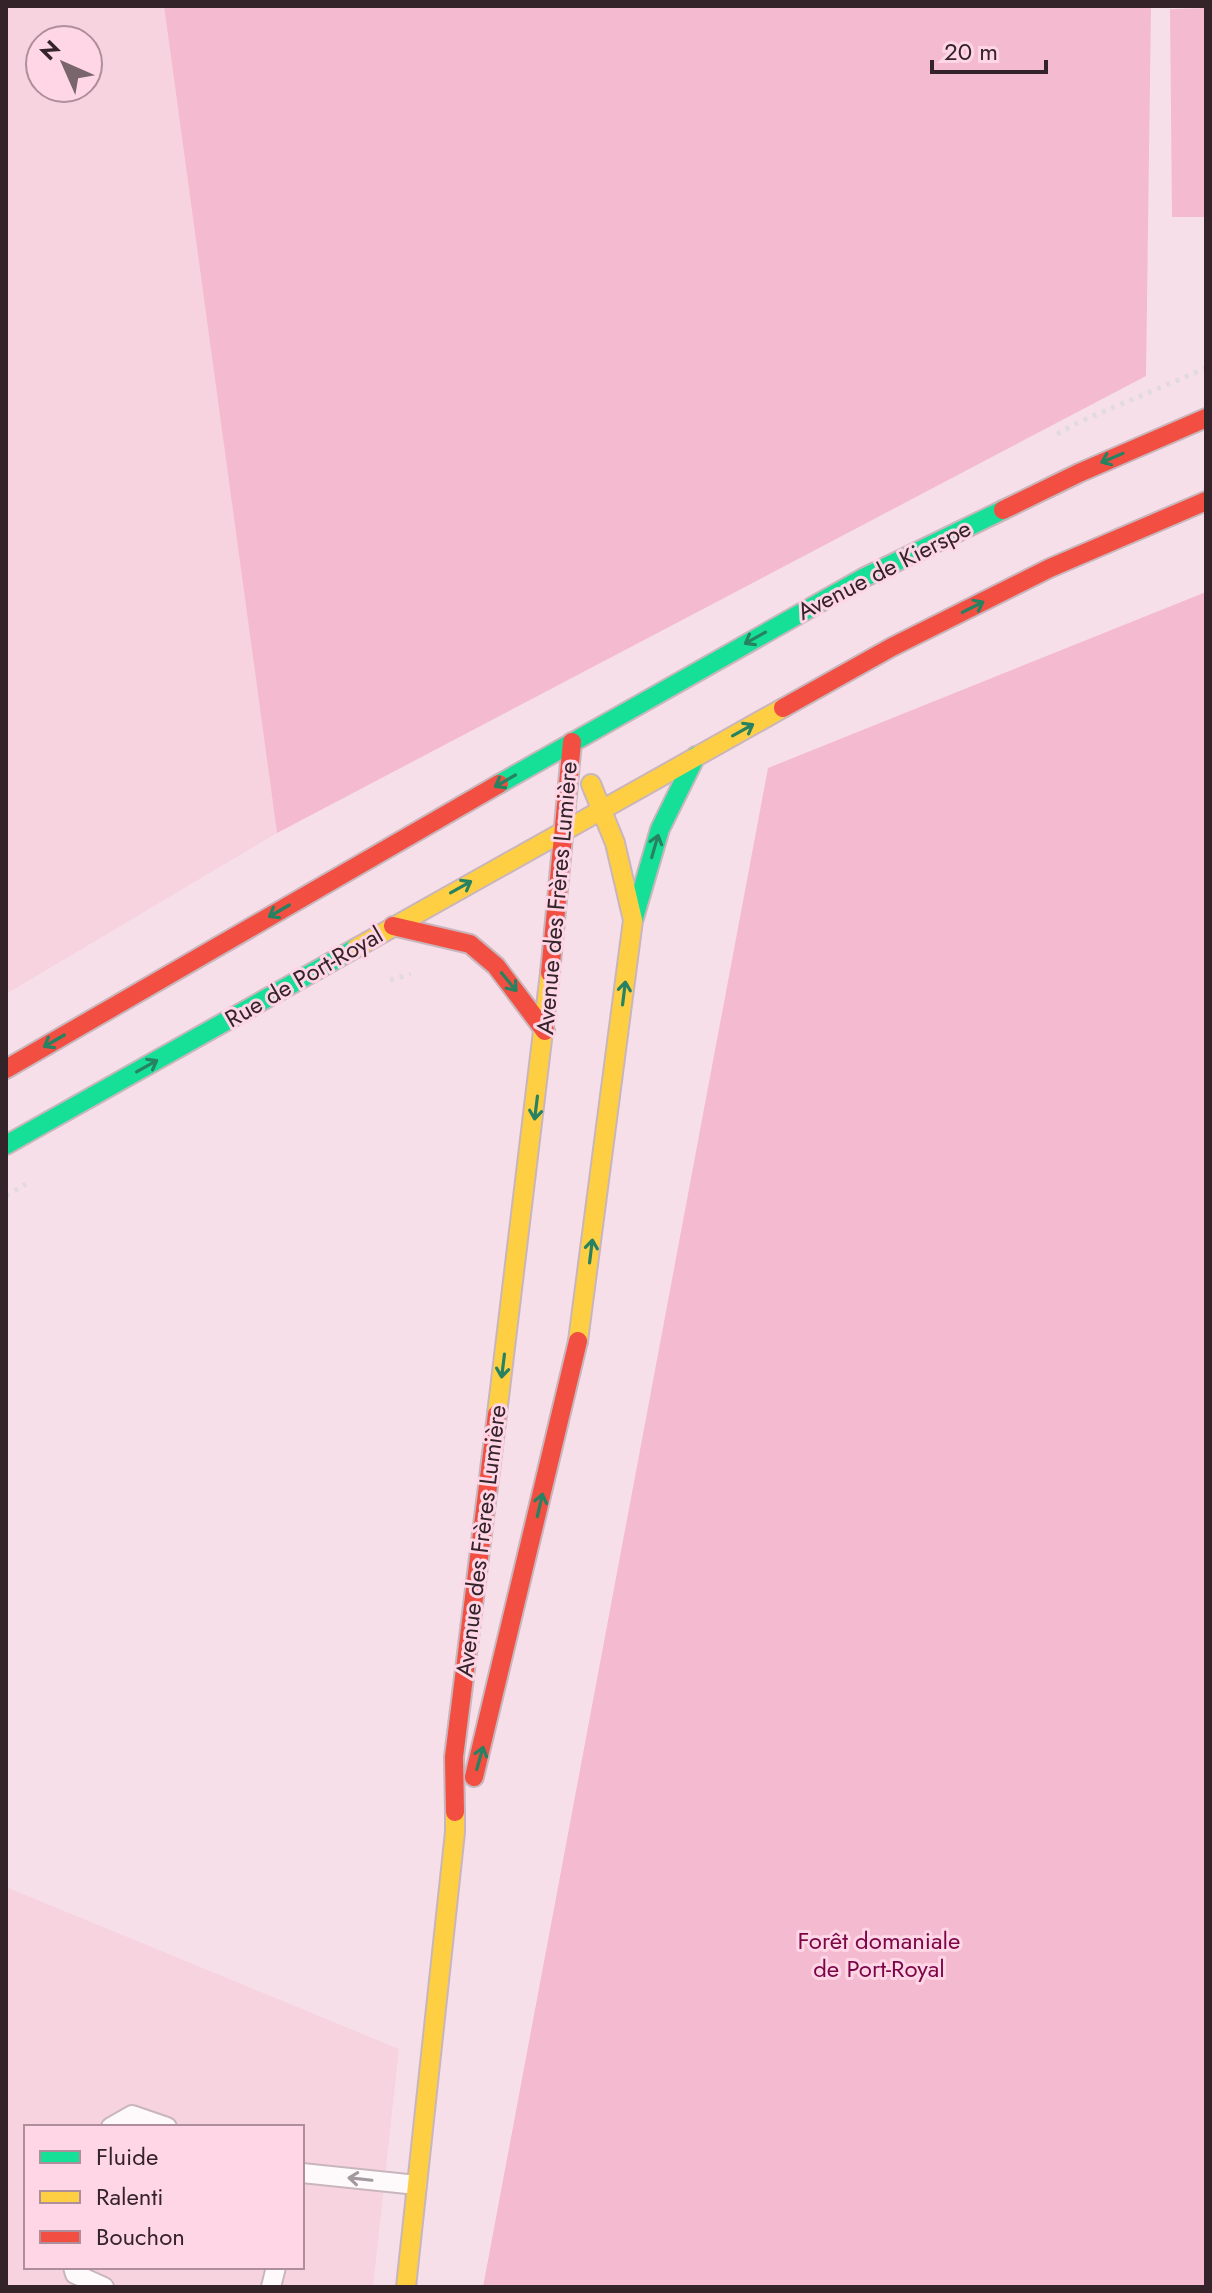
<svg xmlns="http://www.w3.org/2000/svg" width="1212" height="2293" font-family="Jost,sans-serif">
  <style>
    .built { fill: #f7d3e0; fill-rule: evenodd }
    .green { fill: #f4bad0 }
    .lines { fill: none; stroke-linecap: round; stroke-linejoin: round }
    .lane-casing { stroke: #c9b6bd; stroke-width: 22 }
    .fast-casing { stroke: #c9b6bd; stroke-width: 22 }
    .slow-casing { stroke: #c9b6bd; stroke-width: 22 }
    .jam-casing { stroke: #c9b6bd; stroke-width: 22 }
    .path { stroke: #e2dbde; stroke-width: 5; stroke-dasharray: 4 6; stroke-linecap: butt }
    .lane { stroke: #fefafc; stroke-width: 18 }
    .fast { stroke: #16e098; stroke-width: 18 }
    .slow { stroke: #ffcf43; stroke-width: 18 }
    .jam { stroke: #f24e42; stroke-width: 18 }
    .oneway { stroke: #268261 }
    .oneway2 { stroke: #a4999e }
    .labels { text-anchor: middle; stroke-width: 6; stroke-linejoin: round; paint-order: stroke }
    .street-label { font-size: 24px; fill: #35232a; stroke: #ffd6e5 }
    .park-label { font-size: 24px; fill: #7c0548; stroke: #ffd6e5 }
  </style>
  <rect width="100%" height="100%" fill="#f6dfe8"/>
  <g class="built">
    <path d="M6,6H164L277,833L6,994ZM40,40H88V88H40Z"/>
    <path d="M6,1887L399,2049L373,2287H6ZM26,2127H302V2267H26Z"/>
  </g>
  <g class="green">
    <polygon points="164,6 1151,6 1146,376 277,833"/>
    <polygon points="1206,8 1206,217 1172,217 1170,9"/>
    <polygon points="1206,592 1206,2287 483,2287 768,768"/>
  </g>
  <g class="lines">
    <g class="lane-casing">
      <g id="lane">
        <polyline points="111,2127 132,2115 167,2127"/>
        <polyline points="302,2173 417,2185"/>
        <polyline points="73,2267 75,2274 104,2287"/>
        <polyline points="271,2287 276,2267"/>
      </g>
    </g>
    <g class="fast-casing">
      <g id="fast">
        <polyline points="499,784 863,578 1003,510"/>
        <polyline points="634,918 660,829 696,756"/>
        <polyline points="6,1145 356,948"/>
      </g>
    </g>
    <g class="slow-casing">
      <g id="slow">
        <polyline points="356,948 783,708"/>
        <polyline points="578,1341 633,920 615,843 591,784"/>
        <polyline points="497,1414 550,973"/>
        <polyline points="406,2287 455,1832 455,1812"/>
      </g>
    </g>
    <g class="jam-casing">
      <g id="jam">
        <polyline points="1003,510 1079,473 1206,418"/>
        <polyline points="783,708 892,647 1050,568 1206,501"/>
        <polyline points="393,926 470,944 496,966 545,1031"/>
        <polyline points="550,973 572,742"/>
        <polyline points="6,1069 499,784"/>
        <polyline points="474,1777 578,1341"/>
        <polyline points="455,1812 454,1757 497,1414"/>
      </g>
    </g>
    <g class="path">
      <polyline points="1057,434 1079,422 1206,368"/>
      <polyline points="390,980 411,974"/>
      <polyline points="6,1196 26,1184"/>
    </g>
    <use href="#lane" class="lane"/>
    <use href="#fast" class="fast"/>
    <use href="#slow" class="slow"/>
    <use href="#jam" class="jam"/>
  </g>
  <defs><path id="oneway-shaft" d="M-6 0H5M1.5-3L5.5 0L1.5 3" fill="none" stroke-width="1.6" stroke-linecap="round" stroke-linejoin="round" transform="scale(2)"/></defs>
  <g class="oneway">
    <use href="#oneway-shaft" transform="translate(1112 458) rotate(157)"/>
    <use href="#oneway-shaft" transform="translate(973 607) rotate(-27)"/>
    <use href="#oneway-shaft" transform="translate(755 638) rotate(151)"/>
    <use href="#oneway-shaft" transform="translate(743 730) rotate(-29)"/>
    <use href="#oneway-shaft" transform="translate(505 781) rotate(150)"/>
    <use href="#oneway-shaft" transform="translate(655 846) rotate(-74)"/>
    <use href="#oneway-shaft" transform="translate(461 887) rotate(-29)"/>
    <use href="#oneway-shaft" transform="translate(279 911) rotate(150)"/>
    <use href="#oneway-shaft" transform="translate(509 982) rotate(51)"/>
    <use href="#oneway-shaft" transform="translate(624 993) rotate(-83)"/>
    <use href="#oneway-shaft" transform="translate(54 1041) rotate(150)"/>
    <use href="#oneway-shaft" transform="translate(147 1066) rotate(-29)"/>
    <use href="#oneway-shaft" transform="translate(536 1108) rotate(97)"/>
    <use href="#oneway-shaft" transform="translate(591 1251) rotate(-83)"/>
    <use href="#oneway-shaft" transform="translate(503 1366) rotate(97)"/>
    <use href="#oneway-shaft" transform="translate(540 1505) rotate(-77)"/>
    <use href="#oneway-shaft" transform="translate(480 1758) rotate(-74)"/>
  </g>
  <use class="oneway2" href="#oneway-shaft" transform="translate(360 2179) rotate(-174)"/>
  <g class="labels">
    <g class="street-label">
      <text transform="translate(884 570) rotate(-27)" y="8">Avenue de Kierspe</text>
      <text transform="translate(557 898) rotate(-85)" y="8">Avenue des Frères Lumière</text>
      <text transform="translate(304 977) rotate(-30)" y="8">Rue de Port-Royal</text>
      <text transform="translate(481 1541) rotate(-83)" y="8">Avenue des Frères Lumière</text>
    </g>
    <g class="park-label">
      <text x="879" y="1949">Forêt domaniale<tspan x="879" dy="28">de Port-Royal</tspan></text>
    </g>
  </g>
  <rect width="1212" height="2293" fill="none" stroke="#35232a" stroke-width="16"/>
  <rect x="24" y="2125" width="280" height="144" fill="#ffd6e5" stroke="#ae8e9a" stroke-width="2"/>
  <rect x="40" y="2151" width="40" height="12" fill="#16e098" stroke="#ae8e9a" stroke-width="2"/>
  <text x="96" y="2165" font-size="24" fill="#35232a">Fluide</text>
  <rect x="40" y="2191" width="40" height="12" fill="#ffcf43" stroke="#ae8e9a" stroke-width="2"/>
  <text x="96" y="2205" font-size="24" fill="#35232a">Ralenti</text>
  <rect x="40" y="2231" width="40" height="12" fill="#f24e42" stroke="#ae8e9a" stroke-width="2"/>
  <text x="96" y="2245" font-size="24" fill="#35232a">Bouchon</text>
  <g transform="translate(64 64) rotate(315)"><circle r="38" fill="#ffd6e5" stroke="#ae8e9a" stroke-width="2"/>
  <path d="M0-6L14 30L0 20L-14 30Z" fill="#79656c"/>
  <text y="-12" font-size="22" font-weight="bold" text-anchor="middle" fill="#35232a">N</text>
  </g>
  <path d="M932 60v12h114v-12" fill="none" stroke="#35232a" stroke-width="4"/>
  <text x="944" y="60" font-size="24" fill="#35232a" stroke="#ffd6e5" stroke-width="6" paint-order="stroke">20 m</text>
</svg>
